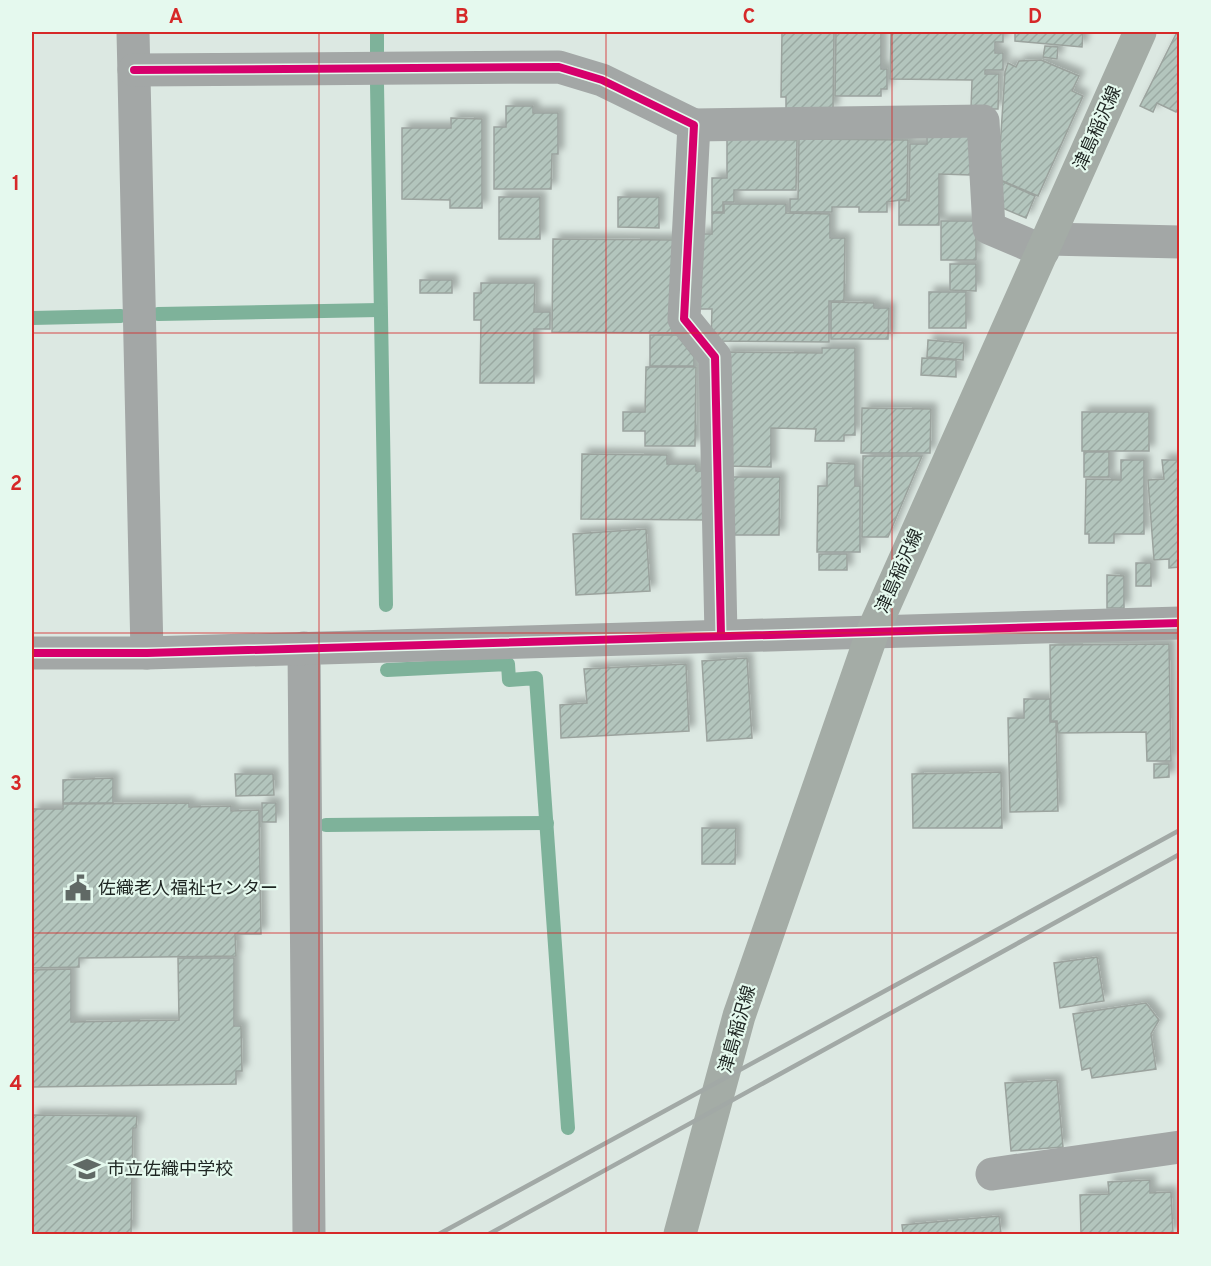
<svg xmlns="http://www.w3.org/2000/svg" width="1211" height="1266" font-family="Overpass,'Noto Sans JP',sans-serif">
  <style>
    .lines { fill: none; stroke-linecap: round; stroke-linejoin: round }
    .stream { stroke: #7eb29a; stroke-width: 14 }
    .building { fill: url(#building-hatch); stroke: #9ba39e; stroke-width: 1.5; filter: url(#shadow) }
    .minor { stroke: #a3a7a6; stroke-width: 33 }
    .major { stroke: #a4aca6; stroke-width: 33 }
    .rail { stroke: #a2a9a6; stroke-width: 4.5 }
    .cycleway-casing { stroke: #e5f9ee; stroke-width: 11 }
    .cycleway { stroke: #d6006c; stroke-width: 8 }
    .grid { fill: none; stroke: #d62828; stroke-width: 1.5; stroke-opacity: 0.55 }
    .labels { text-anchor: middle; stroke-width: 4.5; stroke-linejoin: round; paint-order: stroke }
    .street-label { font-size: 18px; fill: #1e2522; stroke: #e5f9ee }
    .poi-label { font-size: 18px; fill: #1e2522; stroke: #e5f9ee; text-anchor: start }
    .neatline { fill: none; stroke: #d62828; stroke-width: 2 }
    .grid-label { font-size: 20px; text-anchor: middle; font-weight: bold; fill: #d62828 }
  </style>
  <defs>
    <pattern id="building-hatch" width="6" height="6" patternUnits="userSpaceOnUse" patternTransform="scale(1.5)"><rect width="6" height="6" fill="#b3c5bd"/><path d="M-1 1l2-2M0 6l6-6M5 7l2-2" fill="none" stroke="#9aa9a2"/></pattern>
    <filter id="shadow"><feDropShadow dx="5.5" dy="-5.5" stdDeviation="3" flood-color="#0004"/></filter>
  </defs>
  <rect width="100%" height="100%" fill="#dce8e2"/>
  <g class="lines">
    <g class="stream">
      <polyline points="377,32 377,54"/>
      <polyline points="377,84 386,605"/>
      <polyline points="158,314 380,310"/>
      <polyline points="32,318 121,316"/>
      <polyline points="387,670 508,664 509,680 536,678 568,1128"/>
      <polyline points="326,825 547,823"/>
    </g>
  </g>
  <g class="building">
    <polygon points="782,32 834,32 833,110 786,110 786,97 781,97"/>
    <polygon points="836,32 881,32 881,69 887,69 887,89 881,89 881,96 835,96"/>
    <polygon points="891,32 1003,32 1003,42 995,42 995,53 1003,53 1003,70 985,70 985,74 999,74 998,109 971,109 972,80 890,79"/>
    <polygon points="1015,32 1083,32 1082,47 1015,41"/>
    <polygon points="1176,34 1180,35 1180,106 1176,112 1157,103 1153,112 1140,106"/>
    <polygon points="1045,46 1058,47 1057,59 1043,57"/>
    <polygon points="1041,60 1079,76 1072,91 1083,96 1038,196 998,179 1005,72 1008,63 1016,67 1019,61"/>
    <polygon points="506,106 533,106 533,113 558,113 558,154 552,154 551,189 494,189 494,127 506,127"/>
    <polygon points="451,118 482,119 482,208 450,208 450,200 402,199 402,128 451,128"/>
    <polygon points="927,136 971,136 971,175 939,174 939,225 899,225 899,200 909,201 910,144 927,144"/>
    <polygon points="727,139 797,140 796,190 734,190 734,202 723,202 723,212 712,212 712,178 727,178"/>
    <polygon points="799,139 908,140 907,199 887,202 887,212 859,212 859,207 832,207 832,212 790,212 790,199 798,199"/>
    <polygon points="999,180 1035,196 1026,218 1000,207"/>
    <rect x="499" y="197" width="41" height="42"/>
    <polygon points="618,197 659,197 659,228 618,227"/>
    <polygon points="724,204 786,204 786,213 830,214 830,238 845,238 844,301 829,301 829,342 711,341 712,309 699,309 699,234 712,234 712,213 724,213"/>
    <rect x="941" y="221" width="35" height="39"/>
    <polygon points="553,239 673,240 672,333 552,332"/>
    <polygon points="950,264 976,264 976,291 950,290"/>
    <rect x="420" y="280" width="32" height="13"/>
    <polygon points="481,283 535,283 534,312 550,312 550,329 534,329 534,383 480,383 481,320 474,320 474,293 481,293"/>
    <rect x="929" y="292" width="37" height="36"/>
    <polygon points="831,302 874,303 874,308 889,308 888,339 831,339"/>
    <polygon points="650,335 677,335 694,357 694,366 650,366"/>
    <polygon points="928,340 964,343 963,360 927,357"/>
    <polygon points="822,348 855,348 855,435 844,435 844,441 815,441 816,429 771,428 771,467 723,466 724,352 822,353"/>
    <polygon points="922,358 956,360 956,377 921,375"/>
    <polygon points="646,367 696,367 695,446 645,446 645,431 623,431 623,412 645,412"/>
    <polygon points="862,408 931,409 930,453 861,453"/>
    <rect x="1082" y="412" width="67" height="39"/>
    <rect x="1084" y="452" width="25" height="25"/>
    <polygon points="582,454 667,455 667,464 696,464 696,471 709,471 709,520 581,519"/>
    <polygon points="863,456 922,456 888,537 862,537"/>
    <polygon points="1121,460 1144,460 1144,534 1114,534 1114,543 1089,543 1089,534 1085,534 1086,479 1121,480"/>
    <polygon points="1162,460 1180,460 1180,567 1169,568 1169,559 1154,560 1148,480 1164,479"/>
    <polygon points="827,463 855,464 855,486 860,486 860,552 817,552 818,486 827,486"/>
    <polygon points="731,477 780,477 779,535 730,535"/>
    <polygon points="646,529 650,591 576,595 573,534"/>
    <rect x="819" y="554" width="28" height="16"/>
    <rect x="1136" y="563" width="15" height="23"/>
    <polygon points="1107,575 1124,576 1124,608 1107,608"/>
    <polygon points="1169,644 1171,761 1147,761 1146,732 1058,733 1057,721 1051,721 1050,645"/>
    <polygon points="747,658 752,738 707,741 702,661"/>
    <polygon points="686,664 689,731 561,738 560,705 587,703 584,669"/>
    <polygon points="1024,699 1050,699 1050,722 1056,722 1058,811 1010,812 1008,718 1024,718"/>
    <polygon points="1154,764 1169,764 1169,777 1154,778"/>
    <polygon points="1001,772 1002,828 913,828 912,774"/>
    <polygon points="235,774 273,774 274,795 236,796"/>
    <polygon points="113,778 113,803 63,803 63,780"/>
    <polygon points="189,803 189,807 231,806 231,811 259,810 261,934 235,934 236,956 79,958 79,967 32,968 32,809 63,809 63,804"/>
    <rect x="262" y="803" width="14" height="19"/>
    <polygon points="702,828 736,828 735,864 702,864"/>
    <polygon points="1097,957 1104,1001 1060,1008 1054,963"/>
    <polygon points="178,958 234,958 234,1026 241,1026 242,1071 236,1071 236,1084 32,1087 32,970 71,969 71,1022 179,1020"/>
    <polygon points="1146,1003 1159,1020 1151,1034 1156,1069 1092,1078 1090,1068 1082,1070 1073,1014"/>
    <polygon points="1057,1080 1063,1147 1011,1151 1005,1083"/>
    <polygon points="32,1115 137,1116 136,1128 133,1128 131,1234 32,1234"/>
    <polygon points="1150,1180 1150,1193 1171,1192 1173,1234 1081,1234 1080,1195 1109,1194 1108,1182"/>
    <polygon points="999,1216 1001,1234 903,1234 902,1225"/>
  </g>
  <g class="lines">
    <g class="minor">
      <polyline points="133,32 147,653"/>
      <polyline points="134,70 559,67 602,80 694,125 684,319 715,357 721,635"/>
      <polyline points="694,125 983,121 989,228 1043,251"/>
      <polyline points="1048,239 1180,242"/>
      <polyline points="304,648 309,1234"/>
      <polyline points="32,653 147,653 1180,623"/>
      <polyline points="992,1174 1180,1147"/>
    </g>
    <polyline class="major" points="680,1234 739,1016 873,631 1140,32"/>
    <g class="rail">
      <polyline points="439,1234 1180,830"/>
      <polyline points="489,1234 1180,854"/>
    </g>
    <g class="cycleway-casing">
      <g id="cycleway">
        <polyline points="134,70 559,67 602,80 694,125 684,319 715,357 721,635"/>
        <polyline points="32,653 147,653 1180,623"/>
      </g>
    </g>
    <use href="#cycleway" class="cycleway"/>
  </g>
  <path class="grid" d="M319,32V1234M606,32V1234M892,32V1234M32,333H1180M32,633H1180M32,933H1180"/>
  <defs>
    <g id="civic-bare" transform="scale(2.07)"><path d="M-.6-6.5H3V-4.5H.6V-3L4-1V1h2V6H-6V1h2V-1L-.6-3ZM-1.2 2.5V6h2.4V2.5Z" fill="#606965" stroke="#e5f9ee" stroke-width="2.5" paint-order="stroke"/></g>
    <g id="school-bare" transform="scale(2.07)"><path d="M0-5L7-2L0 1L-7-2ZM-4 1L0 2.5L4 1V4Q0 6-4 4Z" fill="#606965" stroke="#e5f9ee" stroke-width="2.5" paint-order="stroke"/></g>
  </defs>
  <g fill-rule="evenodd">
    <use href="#civic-bare" x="78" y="888"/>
    <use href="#school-bare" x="87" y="1169"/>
  </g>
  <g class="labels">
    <g class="street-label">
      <text transform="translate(1097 128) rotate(-66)" y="6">津島稲沢線</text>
      <text transform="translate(899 571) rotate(-66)" y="6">津島稲沢線</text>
      <text transform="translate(737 1029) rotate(-74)" y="6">津島稲沢線</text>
    </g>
    <g class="poi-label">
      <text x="98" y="894">佐織老人福祉センター</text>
      <text x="107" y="1175">市立佐織中学校</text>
    </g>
  </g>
  <rect width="1211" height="1266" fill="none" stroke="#e5f9ee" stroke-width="66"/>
  <rect x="33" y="33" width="1145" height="1200" class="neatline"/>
  <g class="grid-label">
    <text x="176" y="23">A</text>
    <text x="462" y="23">B</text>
    <text x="749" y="23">C</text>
    <text x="1035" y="23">D</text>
    <text x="16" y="190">1</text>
    <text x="16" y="490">2</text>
    <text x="16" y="790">3</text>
    <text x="16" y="1090">4</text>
  </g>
</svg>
